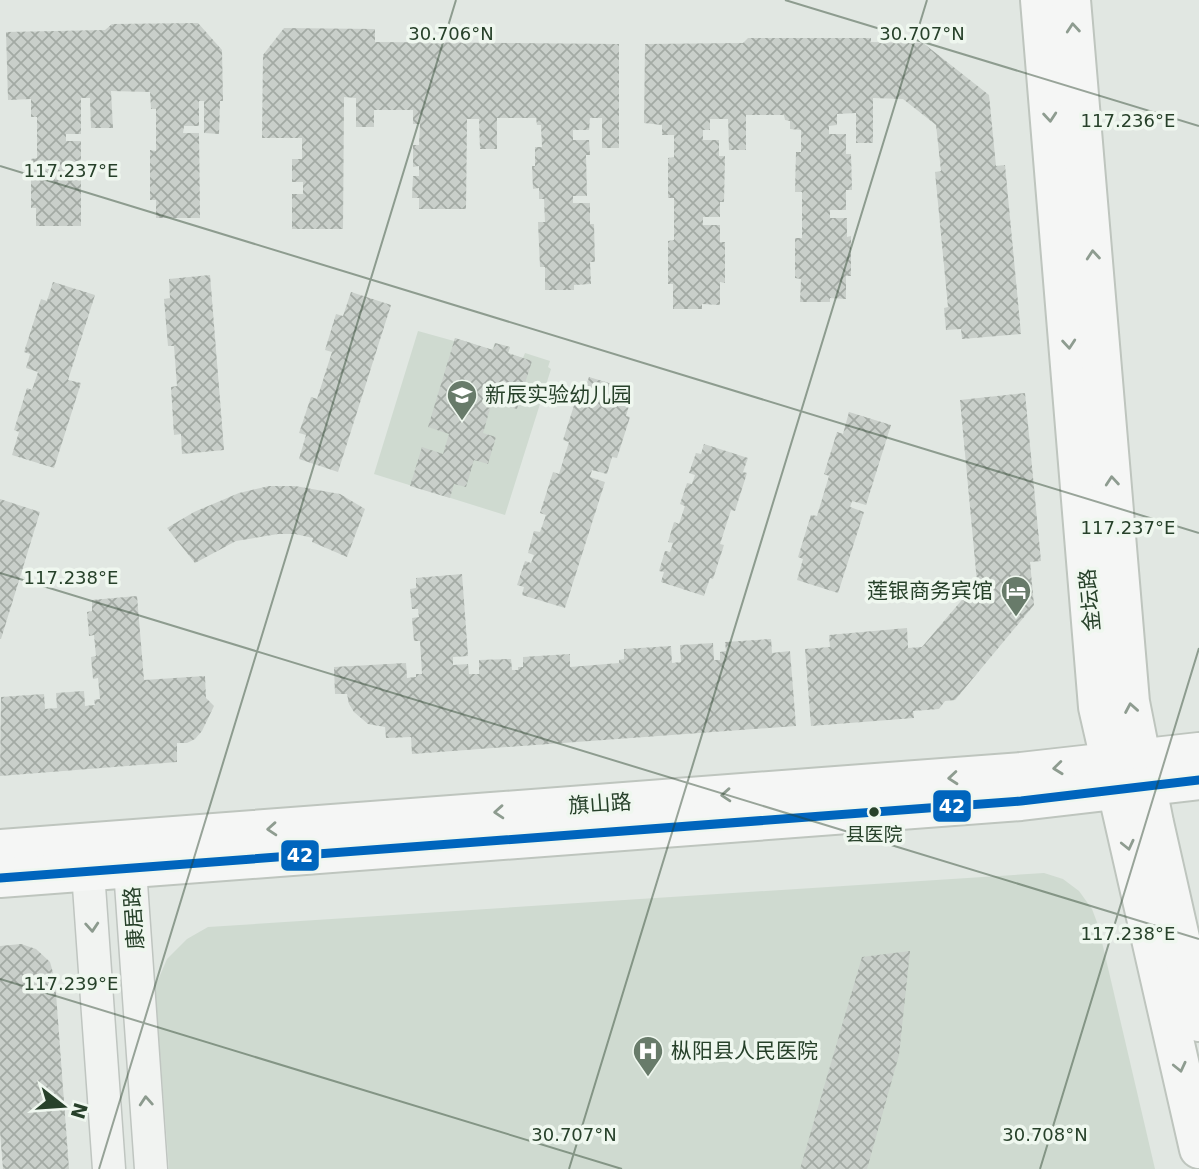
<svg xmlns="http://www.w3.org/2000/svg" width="1199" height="1169" font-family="'DejaVu Sans','Noto Sans SC',sans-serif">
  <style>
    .built { fill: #cfdad0 }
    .building { fill: url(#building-cross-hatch) }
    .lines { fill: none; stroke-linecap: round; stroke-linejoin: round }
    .minor-casing { stroke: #bfc5c0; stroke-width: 35 }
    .major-casing { stroke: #bec5be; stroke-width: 42 }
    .minor { stroke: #f1f3f1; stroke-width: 32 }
    .major { stroke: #f5f6f5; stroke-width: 38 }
    .bus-1-casing { stroke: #eff7ef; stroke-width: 14 }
    .bus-1 { stroke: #0065bd; stroke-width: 9 }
    .oneway { stroke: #8e9c90 }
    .oneway2 { stroke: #8c9a8e }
    .ticks { fill: none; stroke: #27412a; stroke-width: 2; stroke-opacity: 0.45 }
    .bus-dot { fill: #27412a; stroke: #eff7ef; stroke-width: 2.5 }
    .labels { text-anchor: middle; stroke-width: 7; stroke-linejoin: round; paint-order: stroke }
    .bus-label { font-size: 19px; fill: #27412a; stroke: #eff7ef }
    .poi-label { font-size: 21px; fill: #27412a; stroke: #eff7ef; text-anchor: start }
    .street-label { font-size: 21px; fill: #27412a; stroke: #eff7ef }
    .ticks-label { font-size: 18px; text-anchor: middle; fill: #27412a; stroke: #eff7ef; stroke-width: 7; stroke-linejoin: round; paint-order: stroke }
    .line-badge { stroke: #eff7ef; stroke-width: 2.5 }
    .badge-label { font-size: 19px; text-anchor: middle; font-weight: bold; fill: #fff }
  </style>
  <defs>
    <pattern id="building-cross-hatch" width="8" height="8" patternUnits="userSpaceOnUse" patternTransform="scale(1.75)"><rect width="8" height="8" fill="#c9cfca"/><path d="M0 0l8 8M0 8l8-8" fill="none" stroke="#a3aaa4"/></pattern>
  </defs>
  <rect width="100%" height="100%" fill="#e1e7e2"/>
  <g class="built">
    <polygon points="418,331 454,341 455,338 492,350 495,343 510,347 508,353 523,358 525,353 550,361 548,367 551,369 505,515 374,474"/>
    <polygon points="1044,873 1063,879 1079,891 1092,909 1098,925 1155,1169 169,1169 155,987 167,959 187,939 208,927"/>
  </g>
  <g class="building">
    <polygon points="198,23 222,50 223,101 220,101 219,134 204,133 204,101 199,101 199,126 184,126 183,133 199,133 200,218 156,218 156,200 150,200 150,150 156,151 156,109 151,109 150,92 111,91 113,128 91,128 90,98 81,98 81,134 66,134 66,141 81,141 81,226 36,226 36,208 31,208 31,159 37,158 37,117 31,117 31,99 8,100 6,32 105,30 112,24"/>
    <polygon points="284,28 375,29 375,42 619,44 619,148 602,148 602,118 590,118 589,130 573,130 573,140 589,140 590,155 586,155 587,196 573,196 573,203 590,203 590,224 594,224 595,262 590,262 591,284 574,285 574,290 545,290 545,267 540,267 538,222 545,222 544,199 539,199 539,188 533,189 532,166 535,166 535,147 542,147 541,125 537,125 536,118 497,118 497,149 480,149 479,119 467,119 466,209 419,209 419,198 412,198 413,176 419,176 419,166 413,167 413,145 419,145 420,124 413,124 413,110 374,110 374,127 356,127 356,98 344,97 343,229 292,229 292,194 303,194 303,182 292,182 292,159 302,159 302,138 262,138 263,55"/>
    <polygon points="748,38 871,38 871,42 923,43 989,95 996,166 1005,165 1021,334 962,339 961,329 946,330 944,308 948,307 935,172 941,171 936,125 903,99 873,98 873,143 856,143 856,113 837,114 837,125 829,126 829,134 846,134 846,154 851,154 852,190 846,190 846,210 830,210 830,218 847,218 847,237 851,236 851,276 846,276 846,299 830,298 830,302 800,302 801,279 795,278 795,238 802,238 802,192 795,192 796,152 801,152 801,130 790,129 790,121 785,120 784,115 746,115 746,150 729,150 728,119 710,119 710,130 703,130 703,140 719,140 719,156 725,156 724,202 720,202 720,217 703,217 703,225 720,225 720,242 725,242 725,283 720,282 720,305 702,304 702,309 673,309 673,284 668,284 668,241 674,240 674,198 668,198 668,158 674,157 674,135 662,135 662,125 644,123 645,44 743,43"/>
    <polygon points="210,275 224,450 182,454 181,434 174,435 171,387 177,386 174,346 168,346 164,299 170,298 169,279"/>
    <polygon points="53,282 95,295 68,380 81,383 54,468 12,455 19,432 14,430 27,388 32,390 38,372 26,368 30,354 24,352 41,299 47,301"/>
    <polygon points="351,292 391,305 338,472 299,459 306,435 299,433 311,397 317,399 332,352 325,350 336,314 343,316"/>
    <polygon points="455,338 493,350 495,343 510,347 508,353 532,361 517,409 492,402 483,433 496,437 488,464 474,460 466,487 454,484 450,498 410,486 422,447 443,454 449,434 428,427"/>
    <polygon points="589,377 619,386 617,391 632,396 626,416 630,417 617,458 612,457 607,474 592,470 590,477 605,482 565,608 522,595 524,587 517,585 525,561 531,563 534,555 528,553 534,531 540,532 546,515 540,513 553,472 559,474 569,442 563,440 577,396 582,397"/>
    <polygon points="1025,393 1041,561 1030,562 1034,605 955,700 945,701 939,709 913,711 914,718 811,726 805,649 830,647 829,635 907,628 908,648 922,647 977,582 960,400"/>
    <polygon points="849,412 891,425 866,505 852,501 850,507 864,512 838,593 797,580 803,559 798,557 811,515 817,516 829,476 824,474 837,432 843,434"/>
    <polygon points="704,444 748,458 743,472 747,473 735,511 731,510 720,544 724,545 713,579 710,578 704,596 661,582 664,572 659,571 665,551 670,552 673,543 668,542 674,522 679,524 685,506 680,504 687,483 692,484 695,475 689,473 696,453 701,454"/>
    <polygon points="269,486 295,486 340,494 365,509 347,557 312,542 313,538 295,534 278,534 236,541 195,563 167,528 194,512 239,493"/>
    <polygon points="0,499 40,512 1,639 0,639"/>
    <polygon points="462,574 468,656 453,657 453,665 468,664 469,674 479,674 479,660 511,659 512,670 518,670 518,667 523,667 523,657 570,654 570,667 619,663 619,660 624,659 624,649 671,646 672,663 681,662 680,645 713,643 714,660 720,660 720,652 726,651 725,642 771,639 772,653 790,651 796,726 412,754 411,737 386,738 385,727 368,724 354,712 349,704 347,694 335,694 334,667 406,663 407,678 416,677 416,674 422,674 420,641 414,641 412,618 419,617 418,609 412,609 410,589 416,588 416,578"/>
    <polygon points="137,596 144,680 205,676 206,698 214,706 202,731 195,739 187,743 177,743 177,762 0,776 1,697 44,694 45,709 57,708 56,693 84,691 85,706 95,705 94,700 100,699 98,678 93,679 91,657 96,656 94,635 89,636 87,612 92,611 92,600"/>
    <polygon points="21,944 36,949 50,962 55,980 69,1169 3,1169 0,1131 0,946"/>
    <polygon points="910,951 899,1055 867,1169 800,1169 862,957"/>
  </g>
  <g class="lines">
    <g class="minor-casing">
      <polyline id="minor" points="109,1169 88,872 108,841 130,869 151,1169"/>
    </g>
    <g class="major-casing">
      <g id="major">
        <polyline points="1040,0 1098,707 1199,1149"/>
        <polyline points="1071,0 1130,702 1154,823 1199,1022"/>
        <polyline points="0,849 1021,772 1199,752"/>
        <polyline points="0,878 1021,801 1199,780"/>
      </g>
    </g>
    <use href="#minor" class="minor"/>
    <use href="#major" class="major"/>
    <g class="bus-1-casing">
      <polyline id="bus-1" points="0,878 1021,801 1199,780"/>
    </g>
    <use href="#bus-1" class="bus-1"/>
  </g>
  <defs><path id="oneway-chevron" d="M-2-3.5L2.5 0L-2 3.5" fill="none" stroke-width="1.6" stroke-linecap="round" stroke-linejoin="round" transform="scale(1.75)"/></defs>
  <g class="oneway">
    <use href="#oneway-chevron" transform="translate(1073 28) rotate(-95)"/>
    <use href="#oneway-chevron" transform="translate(1050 117) rotate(85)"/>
    <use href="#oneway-chevron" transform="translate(1093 255) rotate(-95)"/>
    <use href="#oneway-chevron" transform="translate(1069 344) rotate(85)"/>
    <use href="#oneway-chevron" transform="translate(1112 481) rotate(-95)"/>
    <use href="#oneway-chevron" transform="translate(1131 708) rotate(-100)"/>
    <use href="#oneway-chevron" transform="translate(1058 768) rotate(174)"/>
    <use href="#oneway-chevron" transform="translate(953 778) rotate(175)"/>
    <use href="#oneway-chevron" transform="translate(726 795) rotate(176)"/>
    <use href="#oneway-chevron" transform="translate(499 812) rotate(176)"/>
    <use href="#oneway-chevron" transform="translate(272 829) rotate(176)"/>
    <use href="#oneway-chevron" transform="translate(1128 845) rotate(77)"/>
    <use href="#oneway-chevron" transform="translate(1180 1067) rotate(77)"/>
  </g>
  <g class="oneway2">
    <use href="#oneway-chevron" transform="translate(92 927) rotate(86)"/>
    <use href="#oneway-chevron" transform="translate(146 1101) rotate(-94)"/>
  </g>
  <path class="ticks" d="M785,0L1199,126M0,166L1199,533M0,573L1199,939M0,979L622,1169M99,1169L456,0M569,1169L927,0M1040,1169L1199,648"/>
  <defs>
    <g id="school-pin" transform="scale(1.575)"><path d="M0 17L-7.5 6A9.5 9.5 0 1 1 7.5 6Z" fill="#687b6a" stroke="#eff7ef"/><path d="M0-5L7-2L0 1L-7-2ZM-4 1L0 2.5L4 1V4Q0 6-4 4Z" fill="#fff"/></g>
    <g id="hotel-pin" transform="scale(1.575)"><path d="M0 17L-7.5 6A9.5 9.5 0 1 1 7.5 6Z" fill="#687b6a" stroke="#eff7ef"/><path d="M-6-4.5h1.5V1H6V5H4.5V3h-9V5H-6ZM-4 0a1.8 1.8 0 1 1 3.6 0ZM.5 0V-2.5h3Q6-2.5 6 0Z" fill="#fff"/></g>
    <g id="hospital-pin" transform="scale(1.575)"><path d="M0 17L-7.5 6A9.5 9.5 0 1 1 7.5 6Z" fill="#687b6a" stroke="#eff7ef"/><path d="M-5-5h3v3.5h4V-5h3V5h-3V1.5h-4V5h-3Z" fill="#fff"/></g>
  </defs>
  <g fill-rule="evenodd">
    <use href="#school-pin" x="462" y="395"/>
    <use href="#hotel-pin" x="1016" y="591"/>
    <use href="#hospital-pin" x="648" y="1051"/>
  </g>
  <circle class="bus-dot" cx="874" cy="812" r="6"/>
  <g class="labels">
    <g class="bus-label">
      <text x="874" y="841">县医院</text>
    </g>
    <g class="poi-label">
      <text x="485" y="402">新辰实验幼儿园</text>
      <text x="993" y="598" text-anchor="end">莲银商务宾馆</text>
      <text x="671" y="1058">枞阳县人民医院</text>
    </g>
    <g class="street-label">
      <text transform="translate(1090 600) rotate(-95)" y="7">金坛路</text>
      <text transform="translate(600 804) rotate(-4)" y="7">旗山路</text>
      <text transform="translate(134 918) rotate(-94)" y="7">康居路</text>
    </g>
  </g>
  <g class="ticks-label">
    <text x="451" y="40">30.706°N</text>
    <text x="922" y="40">30.707°N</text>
    <text x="1128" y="127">117.236°E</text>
    <text x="71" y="177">117.237°E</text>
    <text x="1128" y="534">117.237°E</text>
    <text x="71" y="584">117.238°E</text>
    <text x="1128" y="940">117.238°E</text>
    <text x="71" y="990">117.239°E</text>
    <text x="574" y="1141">30.707°N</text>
    <text x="1045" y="1141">30.708°N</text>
  </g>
  <g class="line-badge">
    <rect x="932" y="789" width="40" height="34" rx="7" fill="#0065bd"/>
    <rect x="280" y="839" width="40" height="33" rx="7" fill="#0065bd"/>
  </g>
  <g class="badge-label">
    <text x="952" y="813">42</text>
    <text x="300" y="862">42</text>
  </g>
  <g transform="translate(63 1106) rotate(107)" stroke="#eff7ef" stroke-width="5" paint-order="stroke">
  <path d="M0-5L12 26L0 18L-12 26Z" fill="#27412a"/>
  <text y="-10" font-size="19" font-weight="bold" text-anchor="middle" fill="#27412a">N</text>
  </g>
</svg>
